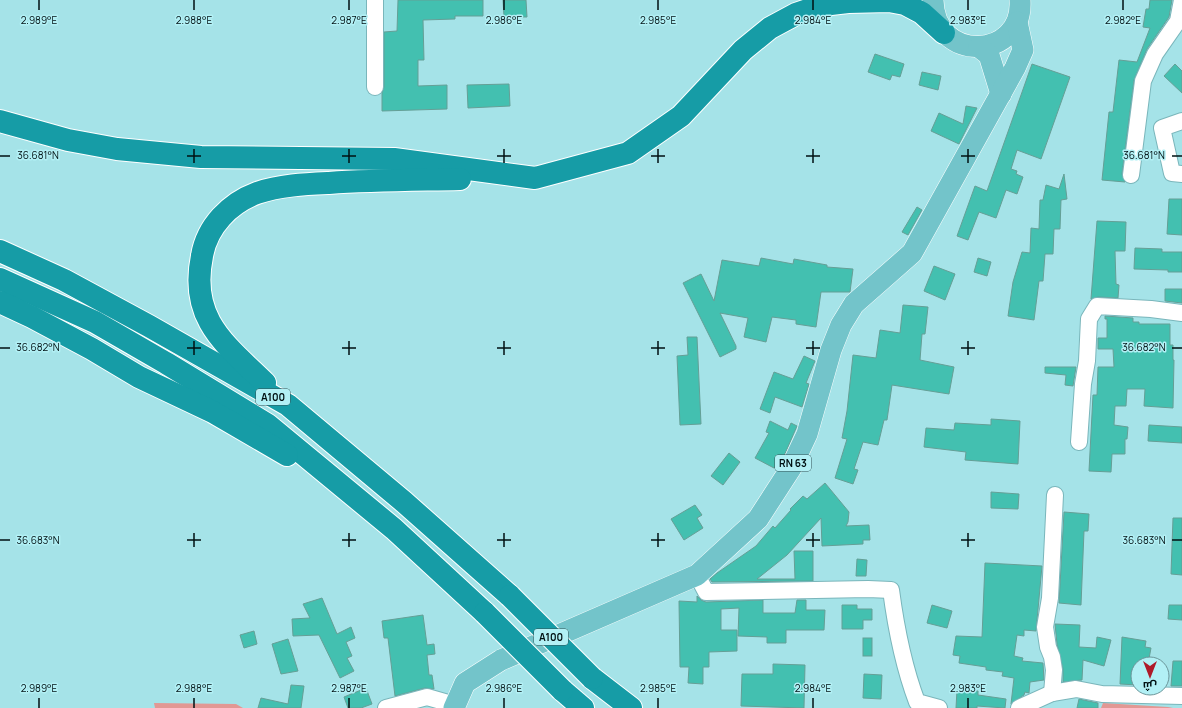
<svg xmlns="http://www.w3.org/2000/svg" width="1182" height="708" font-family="Manrope,Cairo,sans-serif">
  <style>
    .green { fill: #e29894 }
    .building { fill: #43c0b0; stroke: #659f96 }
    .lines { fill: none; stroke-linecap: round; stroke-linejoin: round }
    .minor-casing { stroke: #7ab6bb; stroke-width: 18 }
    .major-casing { stroke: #fff; stroke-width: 22 }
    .highway-casing { stroke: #fff; stroke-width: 24 }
    .minor { stroke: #fff; stroke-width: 16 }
    .major { stroke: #73c4ca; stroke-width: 21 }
    .highway { stroke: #169ca6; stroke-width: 22 }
    .highway-bridge-casing { stroke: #fff; stroke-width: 24; stroke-linecap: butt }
    .highway-bridge { stroke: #169ca6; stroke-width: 22 }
    .ticks { fill: none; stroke: #001012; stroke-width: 1.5 }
    .labels { text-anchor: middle; stroke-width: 3; stroke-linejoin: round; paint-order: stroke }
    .shield { fill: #b2f0f5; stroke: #355356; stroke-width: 1 }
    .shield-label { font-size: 10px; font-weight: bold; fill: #001012 }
    .ticks-label { font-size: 10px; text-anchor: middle; fill: #001012; stroke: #b2f0f5; stroke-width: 3; stroke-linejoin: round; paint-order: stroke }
  </style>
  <rect width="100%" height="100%" fill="#a5e3e8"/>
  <g class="green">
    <polygon points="154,703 236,704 243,708 155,708"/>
    <polygon points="1103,703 1168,707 1173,708 1101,708"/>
  </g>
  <g class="building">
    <polygon points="398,0 483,0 483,16 455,16 455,19 423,20 424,60 418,60 418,86 447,85 447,109 382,111 382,93 384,87 384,32 397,31"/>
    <polygon points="503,0 526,0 527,17 504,17"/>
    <polygon points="1150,0 1172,0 1169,17 1147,49 1134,80 1122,174 1125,182 1102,180 1109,112 1113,112 1119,60 1137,62 1150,28 1143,27 1146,9 1149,9"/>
    <polygon points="875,54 904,64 900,77 892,75 890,80 868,72"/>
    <polygon points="1032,64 1070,77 1041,159 1017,150 1011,169 1017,171 1016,174 1023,177 1017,194 1006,190 996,218 979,212 968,240 957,236 975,186 987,191"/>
    <polygon points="1175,64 1182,71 1182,93 1164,76"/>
    <polygon points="922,72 941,76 938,90 919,85"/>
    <polygon points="509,84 510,106 468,108 467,85"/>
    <polygon points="966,106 977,108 959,144 931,131 939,113 963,124"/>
    <polygon points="1064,174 1067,199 1061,200 1060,229 1054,229 1053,254 1045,254 1043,281 1039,281 1034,320 1008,316 1013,282 1022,252 1030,253 1031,228 1039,229 1040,200 1043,200 1046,185 1059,189"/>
    <polygon points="1169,199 1182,199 1182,235 1167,234"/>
    <polygon points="917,207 922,210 908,235 902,232"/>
    <polygon points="1097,221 1126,222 1125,251 1115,251 1116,284 1119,285 1118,298 1098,297 1091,299"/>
    <polygon points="1135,248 1162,249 1162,252 1182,252 1182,272 1168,272 1168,270 1134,269"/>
    <polygon points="761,258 793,264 794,259 827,265 827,267 853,269 850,292 821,292 816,327 796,324 796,320 772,317 766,342 744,337 748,318 720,313 736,346 736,349 720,357 683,283 701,274 714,301 722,260 759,266"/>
    <polygon points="978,258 991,262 987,276 974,272"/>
    <polygon points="934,266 955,274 945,300 924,291"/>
    <polygon points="1165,289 1182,289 1182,303 1165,301"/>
    <polygon points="903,305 928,307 925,334 922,334 920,360 954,367 949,394 892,385 887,420 884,420 878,445 863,442 854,469 858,470 853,484 835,478 847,439 842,438 847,411 853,355 876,358 880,330 900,333"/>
    <polygon points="1105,316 1133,318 1133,322 1139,322 1139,324 1170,324 1170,345 1173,345 1173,360 1174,360 1173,408 1144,406 1145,389 1127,389 1126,406 1115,406 1114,425 1128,427 1127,439 1125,439 1125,454 1112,454 1111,472 1089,471 1093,395 1097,395 1098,367 1114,367 1113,349 1098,349 1098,338 1107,338 1107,319 1105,319"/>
    <polygon points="687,337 697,337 701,424 680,425 677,356 688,355"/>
    <polygon points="804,356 815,361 806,383 809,384 802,407 775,397 770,413 760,409 774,372 793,379"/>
    <polygon points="1045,367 1076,367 1073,386 1065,385 1066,375 1045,373"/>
    <polygon points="991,419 1020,421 1018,464 965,460 966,452 924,447 926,428 954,430 955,423 991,425"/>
    <polygon points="770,421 788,430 791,423 797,426 784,456 774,468 755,458 769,433 766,432"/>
    <polygon points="1149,425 1182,427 1182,443 1148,441"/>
    <polygon points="729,453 740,462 723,485 711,476"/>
    <polygon points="825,483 849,512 848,522 846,526 869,525 870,540 863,540 863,544 822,546 821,518 787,555 757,579 795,579 794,551 813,551 813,581 712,582 710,579 717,573 756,546 773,526 775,528 791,510 790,509 803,496 807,499"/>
    <polygon points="991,492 1019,494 1018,509 991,508"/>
    <polygon points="695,505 702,515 697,518 703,528 684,540 671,519"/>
    <polygon points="1064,512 1089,514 1088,531 1084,531 1081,605 1059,603"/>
    <polygon points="1173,518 1182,518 1182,575 1171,574"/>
    <polygon points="857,559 867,560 866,576 856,576"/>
    <polygon points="985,563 1042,566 1036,631 1024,630 1024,636 1017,635 1014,656 1023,658 1022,661 1043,663 1044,680 1030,682 1029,693 1025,692 1024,695 1011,704 1014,678 1002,676 1003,672 986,670 986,667 959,663 960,656 953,655 956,636 982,637"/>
    <polygon points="697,596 701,600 706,602 763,600 763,613 795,613 797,600 806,600 806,610 825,610 824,630 786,630 786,643 767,643 767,637 738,636 739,608 721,609 721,630 737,630 737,651 709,652 709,667 703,667 703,684 688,683 689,667 680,667 679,601 697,602"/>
    <polygon points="322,598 337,634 351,627 355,638 346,642 352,656 347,658 354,671 340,678 319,635 293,636 292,619 310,618 303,604"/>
    <polygon points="842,605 857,605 857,609 872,609 872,620 863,620 863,629 842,629"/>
    <polygon points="932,605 952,611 947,628 927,623"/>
    <polygon points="1169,605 1182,605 1182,620 1168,619"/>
    <polygon points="423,615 427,645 434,644 435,654 427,655 429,675 432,675 434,689 425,688 395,696 388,638 384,638 382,621"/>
    <polygon points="1055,624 1080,625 1079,647 1096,648 1097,637 1111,640 1104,666 1083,660 1082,680 1063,682 1063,669 1057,644"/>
    <polygon points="254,631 257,644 244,648 240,635"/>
    <polygon points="1122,637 1146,641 1145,647 1151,648 1148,664 1138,664 1138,685 1120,684"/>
    <rect x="863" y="638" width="9" height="18"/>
    <polygon points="288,639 298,671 281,674 272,644"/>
    <polygon points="1173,661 1182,661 1182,686 1171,686"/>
    <polygon points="773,664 805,665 804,708 741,706 742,674 773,674"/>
    <polygon points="864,674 882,675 881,699 863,698"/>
    <polygon points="291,685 304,686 301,708 258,708 261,698 288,704"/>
    <polygon points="366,688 372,704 361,708 348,708 344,697"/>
    <polygon points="957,690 978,691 978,695 1006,699 1005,708 977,706 977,708 956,708"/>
    <polygon points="1079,699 1098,703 1098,708 1077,708"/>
  </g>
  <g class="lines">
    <g class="minor-casing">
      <g id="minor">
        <polyline points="375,0 375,87"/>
        <polyline points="1182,121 1162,128 1172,173 1182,174"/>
        <polyline points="1131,175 1143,81 1155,54 1178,21 1182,0"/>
        <polyline points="1079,442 1083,384 1087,361 1089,319 1097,306 1151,309 1182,313"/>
        <path d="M697,575L706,592L868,589L891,590C896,628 903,665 917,702L939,708"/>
        <polyline points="1052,693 1054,670 1052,657 1048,647 1045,627 1050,598 1055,495"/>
        <polyline points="386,708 427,697 455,705"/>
        <polyline points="1019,708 1052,693 1076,689 1102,694 1182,696"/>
      </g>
    </g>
    <g class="major-casing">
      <g id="major">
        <path d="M933,0C934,64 1024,60 1020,0"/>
        <polyline points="979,47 989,55 1001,94"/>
        <polyline points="454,708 465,683 501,660 697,575 758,519 791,468 807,434 831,350 841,325 854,304 912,253 1015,68 1023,50 1017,22"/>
      </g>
    </g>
    <g class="highway-casing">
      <g id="highway">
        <polyline points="0,121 68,140 117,149 201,157 394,159 535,178 628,153 681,116 743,50 770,28 796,14 822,5 848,2 889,1 905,4 922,13 944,33"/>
        <polyline points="0,251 64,280 149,326 288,405 404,502 510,596"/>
        <polyline points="0,279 95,322 166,363 268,425 394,529 485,613"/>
        <polyline points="0,302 32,317 92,349 139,377 213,412 287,455"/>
        <path d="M265,383C225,344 189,319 202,256C207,226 230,203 257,193C280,185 306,184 329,183C373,180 416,180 460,179"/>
        <polyline points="592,678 631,708"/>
        <polyline points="562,690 583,708"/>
      </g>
    </g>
    <use href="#minor" class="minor"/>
    <use href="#major" class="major"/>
    <use href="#highway" class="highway"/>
    <g class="highway-bridge-casing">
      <g id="highway-bridge">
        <polyline points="510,596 592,678"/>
        <polyline points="485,613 562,690"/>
      </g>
    </g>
    <use href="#highway-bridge" class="highway-bridge"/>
  </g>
  <path class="ticks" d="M39,0V10M194,0V10M349,0V10M504,0V10M658,0V10M813,0V10M968,0V10M1123,0V10M194,149V163M349,149V163M504,149V163M658,149V163M813,149V163M968,149V163M0,156H10M187,156H201M342,156H356M497,156H511M651,156H665M806,156H820M961,156H975M1172,156H1182M194,341V355M349,341V355M504,341V355M658,341V355M813,341V355M968,341V355M0,348H10M187,348H201M342,348H356M497,348H511M651,348H665M806,348H820M961,348H975M1172,348H1182M194,533V547M349,533V547M504,533V547M658,533V547M813,533V547M968,533V547M0,540H10M187,540H201M342,540H356M497,540H511M651,540H665M806,540H820M961,540H975M1172,540H1182M39,698V708M194,698V708M349,698V708M504,698V708M658,698V708M813,698V708M968,698V708"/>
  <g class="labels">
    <g class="shield">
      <rect x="256" y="389" width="34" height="16" rx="3"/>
      <rect x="775" y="455" width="36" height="16" rx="3"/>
      <rect x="534" y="629" width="34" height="16" rx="3"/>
    </g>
    <g class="shield-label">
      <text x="273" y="401">A100</text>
      <text x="793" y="467">RN 63</text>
      <text x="551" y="641">A100</text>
    </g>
  </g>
  <g class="ticks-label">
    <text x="39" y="24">2.989°E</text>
    <text x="194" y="24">2.988°E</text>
    <text x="349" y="24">2.987°E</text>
    <text x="504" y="24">2.986°E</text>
    <text x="658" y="24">2.985°E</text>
    <text x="813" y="24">2.984°E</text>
    <text x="968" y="24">2.983°E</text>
    <text x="1123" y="24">2.982°E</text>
    <text x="1144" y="159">36.681°N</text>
    <text x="38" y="159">36.681°N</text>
    <text x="1144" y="351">36.682°N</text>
    <text x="38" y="351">36.682°N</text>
    <text x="1144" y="544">36.683°N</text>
    <text x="38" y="544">36.683°N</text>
    <text x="39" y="692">2.989°E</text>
    <text x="194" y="692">2.988°E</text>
    <text x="349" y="692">2.987°E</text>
    <text x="504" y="692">2.986°E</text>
    <text x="658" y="692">2.985°E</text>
    <text x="813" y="692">2.984°E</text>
    <text x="968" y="692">2.983°E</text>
  </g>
  <g transform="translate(1150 676) rotate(180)"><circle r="19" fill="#b2f0f5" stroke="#6b969a"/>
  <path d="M0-3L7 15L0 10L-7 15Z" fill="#ae1b2a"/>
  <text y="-6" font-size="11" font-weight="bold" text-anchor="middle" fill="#001012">ش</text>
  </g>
</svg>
